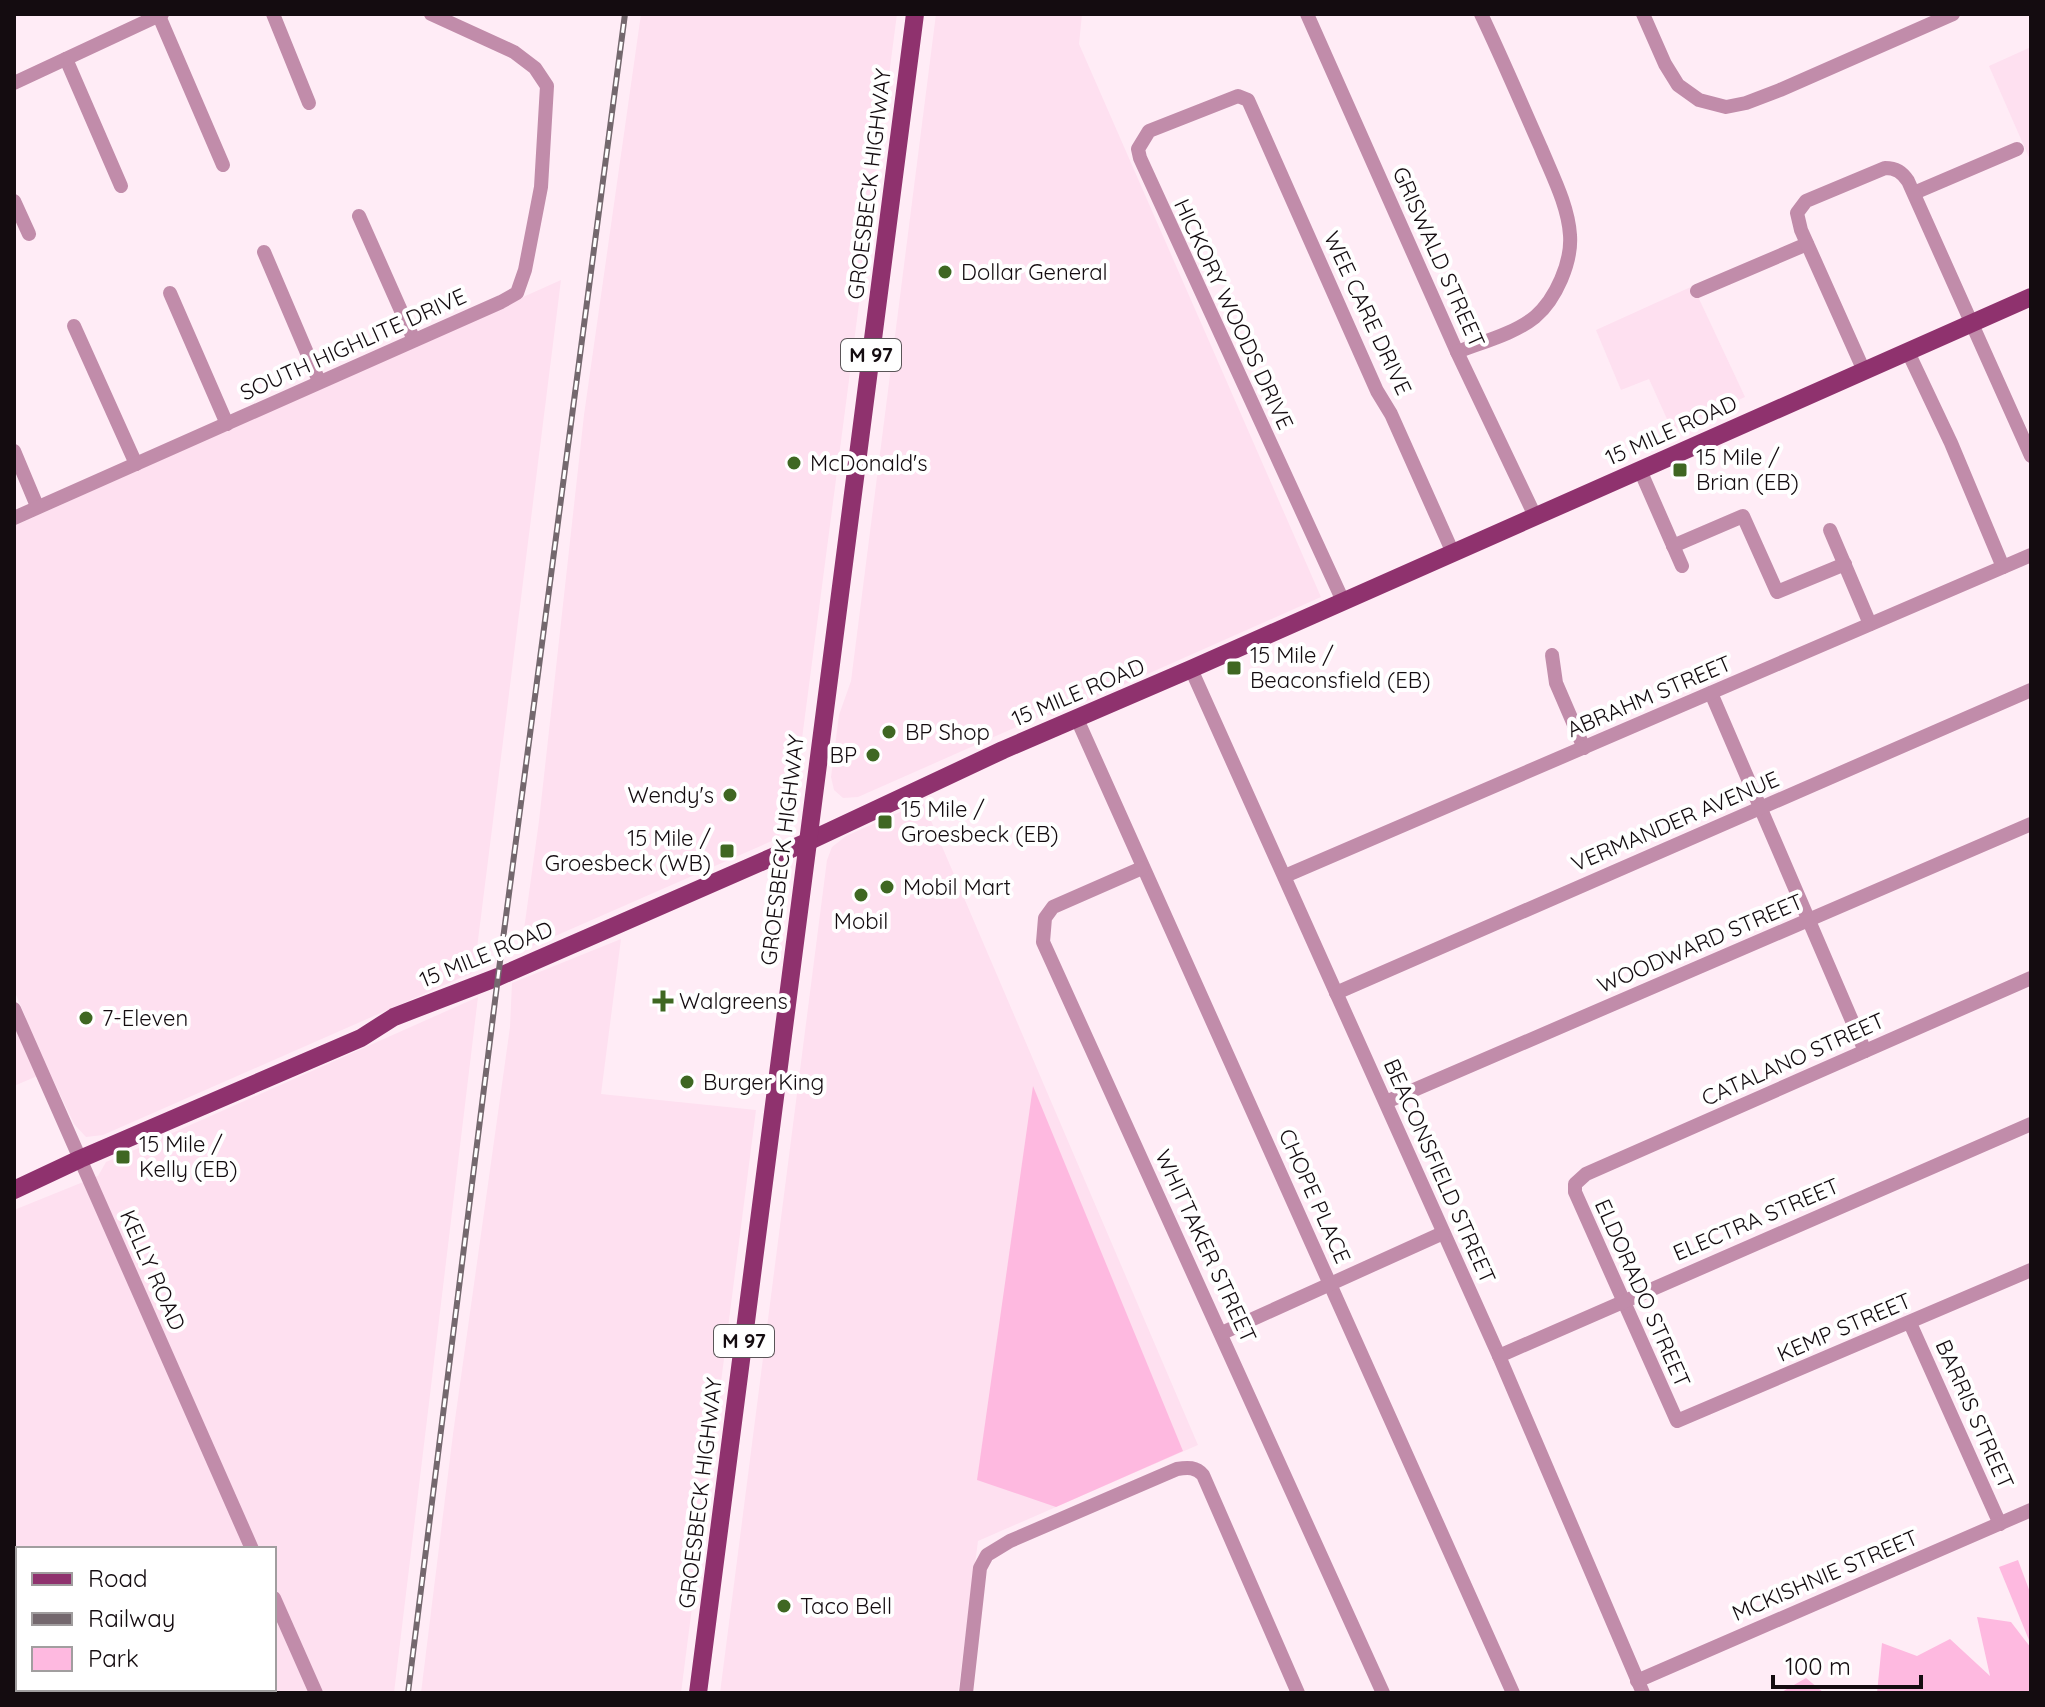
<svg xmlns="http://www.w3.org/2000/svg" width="2045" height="1707" font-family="Quicksand,sans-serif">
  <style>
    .built { fill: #fee0f0; fill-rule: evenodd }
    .green { fill: #feb9e0 }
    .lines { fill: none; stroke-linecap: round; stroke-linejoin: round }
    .minor { stroke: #c18caa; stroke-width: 14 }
    .major { stroke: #8f326e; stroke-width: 18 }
    .rail-casing { stroke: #74686e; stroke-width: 6 }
    .rail { stroke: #fff; stroke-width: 3; stroke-dasharray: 9; stroke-linecap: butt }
    .poi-dot { fill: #3f6722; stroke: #fff; stroke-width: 3 }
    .labels { text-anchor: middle; stroke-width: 8; stroke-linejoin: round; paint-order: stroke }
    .shield { fill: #fff; stroke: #5a5558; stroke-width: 2 }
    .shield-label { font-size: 20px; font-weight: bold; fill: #140c10 }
    .street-label { font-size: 22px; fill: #140c10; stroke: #fff }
    .poi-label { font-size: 22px; fill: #140c10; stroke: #fff; text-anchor: start }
  </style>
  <rect width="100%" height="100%" fill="#ffecf6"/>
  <g class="built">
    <polygon points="641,14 897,14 800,754 788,827 774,840 521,951 539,821 584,415"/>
    <polygon points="936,14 1082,14 1079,44 1321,597 1053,716 1046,714 858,797 843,798 834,790 831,777 839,715 851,681"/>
    <polygon points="2031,47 2031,162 1989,66"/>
    <polygon points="561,280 474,972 103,1135 86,1137 74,1124 49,1071 14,1086 14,1024 26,1018 14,990 14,526"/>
    <polygon points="1693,286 1745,397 1672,430 1649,379 1621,390 1596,330"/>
    <polygon points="923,802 1198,1445 978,1541 958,1693 720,1693 827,860 832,847 846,836"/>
    <polygon points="621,939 601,1094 756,1110 681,1693 421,1693 453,1434 510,1027 512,983"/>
    <path d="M478,997L394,1693H14V1210L98,1176L106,1162L132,1151ZM18,1549H274V1689H18Z"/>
  </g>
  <g class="green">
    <polygon points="1033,1086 1183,1451 1056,1507 977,1480"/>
    <polygon points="2018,1560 2031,1595 2031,1645 1999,1567"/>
    <polygon points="1977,1617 2011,1622 2031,1648 2031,1693 1877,1693 1882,1643 1917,1656 1950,1639 1990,1676"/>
    <polygon points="1806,1678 1824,1693 1780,1693"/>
  </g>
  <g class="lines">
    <g class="minor">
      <polyline points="273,14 309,103"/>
      <polyline points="1307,14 1457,352 1535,516"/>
      <polyline points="1643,14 1665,64 1678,85 1699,100 1726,107 1746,103 1780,90 1953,14"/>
      <polyline points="159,16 223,165"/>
      <polyline points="66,59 121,186"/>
      <polyline points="14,83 162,14"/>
      <polyline points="1914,193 2017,149"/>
      <polyline points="14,201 29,234"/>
      <polyline points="359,216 414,340"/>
      <polyline points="264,252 319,381"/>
      <polyline points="1697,291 1807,244"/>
      <polyline points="170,293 227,424"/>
      <polyline points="74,326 136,464"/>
      <path d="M1457,352C1482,342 1514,334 1535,317C1556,299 1572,262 1570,235C1568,205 1552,175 1541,148C1521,103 1502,58 1481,14"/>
      <polyline points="1908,352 1951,443 2003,567"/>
      <path d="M1864,371L1801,230L1797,213L1806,201L1885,168C1896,168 1902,172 1908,181L2031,456"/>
      <polyline points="14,451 37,506"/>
      <polyline points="1640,470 1682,566"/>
      <polyline points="14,518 501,302 517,293 525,270 541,187 547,86 535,68 514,52 431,14"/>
      <polyline points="1830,530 1870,624"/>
      <polyline points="1673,546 1743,516 1777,592 1845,564"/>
      <polyline points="1343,601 1140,158 1138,149 1149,131 1238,96 1248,100 1377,391 1391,414 1453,553"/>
      <polyline points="1552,655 1556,683 1584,748"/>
      <polyline points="1191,669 1499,1356 1643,1693"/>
      <polyline points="1711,693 1865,1051"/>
      <polyline points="1077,719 1513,1693"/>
      <polyline points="1142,868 1053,907 1045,918 1043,942 1383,1693"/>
      <polyline points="1285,876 2031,555"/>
      <polyline points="2031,978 1586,1174 1575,1184 1575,1192 1677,1421 2031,1270"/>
      <polyline points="1336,993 2031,690"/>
      <polyline points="14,1009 252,1549"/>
      <polyline points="1386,1102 2031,824"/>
      <polyline points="1910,1323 2000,1524"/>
      <polyline points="1222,1333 1443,1233"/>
      <polyline points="1499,1356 2031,1124"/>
      <polyline points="274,1598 316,1693"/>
      <polyline points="1637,1681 2031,1510"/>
      <path d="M966,1693L980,1568L987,1555L1010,1541L1177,1469C1188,1467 1196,1467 1203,1475L1298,1693"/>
    </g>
    <g class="major">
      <polyline points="14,1190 80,1159 361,1038 394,1017 498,977 807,842 1003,750 1191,669 2031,297"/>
      <polyline points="698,1693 915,14"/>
    </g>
    <g class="rail-casing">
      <polyline id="rail" points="408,1693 498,977 625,14"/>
    </g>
    <use href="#rail" class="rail"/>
  </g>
  <g class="poi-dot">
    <circle cx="945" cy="272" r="8"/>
    <circle cx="794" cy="463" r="8"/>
    <rect x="1672" y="462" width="16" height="16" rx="4"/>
    <rect x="1226" y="660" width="16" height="16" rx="4"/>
    <circle cx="889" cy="732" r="8"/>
    <circle cx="873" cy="755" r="8"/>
    <circle cx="730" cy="795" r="8"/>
    <rect x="877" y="814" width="16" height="16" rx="4"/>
    <rect x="719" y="843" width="16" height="16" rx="4"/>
    <circle cx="887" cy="887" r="8"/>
    <circle cx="861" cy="895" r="8"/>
    <path d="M659 989h8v8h8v8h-8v8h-8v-8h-8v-8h8z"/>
    <circle cx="86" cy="1018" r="8"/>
    <circle cx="687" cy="1082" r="8"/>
    <rect x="115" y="1149" width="16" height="16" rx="4"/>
    <circle cx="784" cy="1606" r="8"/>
  </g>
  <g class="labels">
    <g class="shield">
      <rect x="841" y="339" width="60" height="32" rx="6"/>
      <rect x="714" y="1325" width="60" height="32" rx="6"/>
    </g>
    <g class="shield-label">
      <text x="871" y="362">M 97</text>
      <text x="744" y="1348">M 97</text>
    </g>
    <g class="street-label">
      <text transform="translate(869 184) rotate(-83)" y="8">GROESBECK HIGHWAY</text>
      <text transform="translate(1439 257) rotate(66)" y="8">GRISWALD STREET</text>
      <text transform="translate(1368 313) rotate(65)" y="8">WEE CARE DRIVE</text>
      <text transform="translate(1234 314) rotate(65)" y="8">HICKORY WOODS DRIVE</text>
      <text transform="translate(353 344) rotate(-24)" y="8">SOUTH HIGHLITE DRIVE</text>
      <text transform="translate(1671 430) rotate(-24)" y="8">15 MILE ROAD</text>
      <text transform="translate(1078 692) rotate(-23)" y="8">15 MILE ROAD</text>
      <text transform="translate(1649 696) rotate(-23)" y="8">ABRAHM STREET</text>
      <text transform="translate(1675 821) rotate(-23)" y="8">VERMANDER AVENUE</text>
      <text transform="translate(782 850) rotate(-83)" y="8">GROESBECK HIGHWAY</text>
      <text transform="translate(1700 943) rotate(-23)" y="8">WOODWARD STREET</text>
      <text transform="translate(486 954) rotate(-22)" y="8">15 MILE ROAD</text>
      <text transform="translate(1793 1059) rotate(-24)" y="8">CATALANO STREET</text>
      <text transform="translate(1440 1171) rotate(66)" y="8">BEACONSFIELD STREET</text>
      <text transform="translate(1315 1196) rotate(66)" y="8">CHOPE PLACE</text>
      <text transform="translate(1756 1219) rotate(-23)" y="8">ELECTRA STREET</text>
      <text transform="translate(1206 1246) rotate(65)" y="8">WHITTAKER STREET</text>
      <text transform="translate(153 1270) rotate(66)" y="8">KELLY ROAD</text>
      <text transform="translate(1643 1293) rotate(66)" y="8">ELDORADO STREET</text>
      <text transform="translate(1844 1327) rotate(-23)" y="8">KEMP STREET</text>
      <text transform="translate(1975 1414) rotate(66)" y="8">BARRIS STREET</text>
      <text transform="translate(700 1493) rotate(-83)" y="8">GROESBECK HIGHWAY</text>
      <text transform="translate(1825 1575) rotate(-23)" y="8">MCKISHNIE STREET</text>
    </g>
    <g class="poi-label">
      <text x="961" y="280">Dollar General</text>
      <text x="1696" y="465">15 Mile /<tspan x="1696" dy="25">Brian (EB)</tspan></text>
      <text x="810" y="471">McDonald's</text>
      <text x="1250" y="663">15 Mile /<tspan x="1250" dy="25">Beaconsfield (EB)</tspan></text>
      <text x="905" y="740">BP Shop</text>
      <text x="857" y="763" text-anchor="end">BP</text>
      <text x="714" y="803" text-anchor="end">Wendy's</text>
      <text x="901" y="817">15 Mile /<tspan x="901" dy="25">Groesbeck (EB)</tspan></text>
      <text x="711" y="846" text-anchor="end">15 Mile /<tspan x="711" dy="25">Groesbeck (WB)</tspan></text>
      <text x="903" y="895">Mobil Mart</text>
      <text x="861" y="929" text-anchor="middle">Mobil</text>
      <text x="679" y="1009">Walgreens</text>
      <text x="102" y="1026">7-Eleven</text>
      <text x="703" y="1090">Burger King</text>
      <text x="139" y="1152">15 Mile /<tspan x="139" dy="25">Kelly (EB)</tspan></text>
      <text x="800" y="1614">Taco Bell</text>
    </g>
  </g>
  <rect width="2045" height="1707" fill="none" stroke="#140c10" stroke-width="32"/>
  <rect x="16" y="1547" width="260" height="144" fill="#ffffff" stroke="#a19e9f" stroke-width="2"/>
  <rect x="32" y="1573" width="40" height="12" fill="#8f326e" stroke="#a19e9f" stroke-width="2"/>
  <text x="88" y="1587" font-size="24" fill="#140c10">Road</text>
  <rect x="32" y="1613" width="40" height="12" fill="#74686e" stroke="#a19e9f" stroke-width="2"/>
  <text x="88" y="1627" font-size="24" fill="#140c10">Railway</text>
  <rect x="32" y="1647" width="40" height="24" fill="#feb9e0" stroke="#a19e9f" stroke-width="2"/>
  <text x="88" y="1667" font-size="24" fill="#140c10">Park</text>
  <path d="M1773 1675v12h148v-12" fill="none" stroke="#140c10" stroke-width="4"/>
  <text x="1785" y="1675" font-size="24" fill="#140c10" stroke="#ffffff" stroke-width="6" paint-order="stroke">100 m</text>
</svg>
